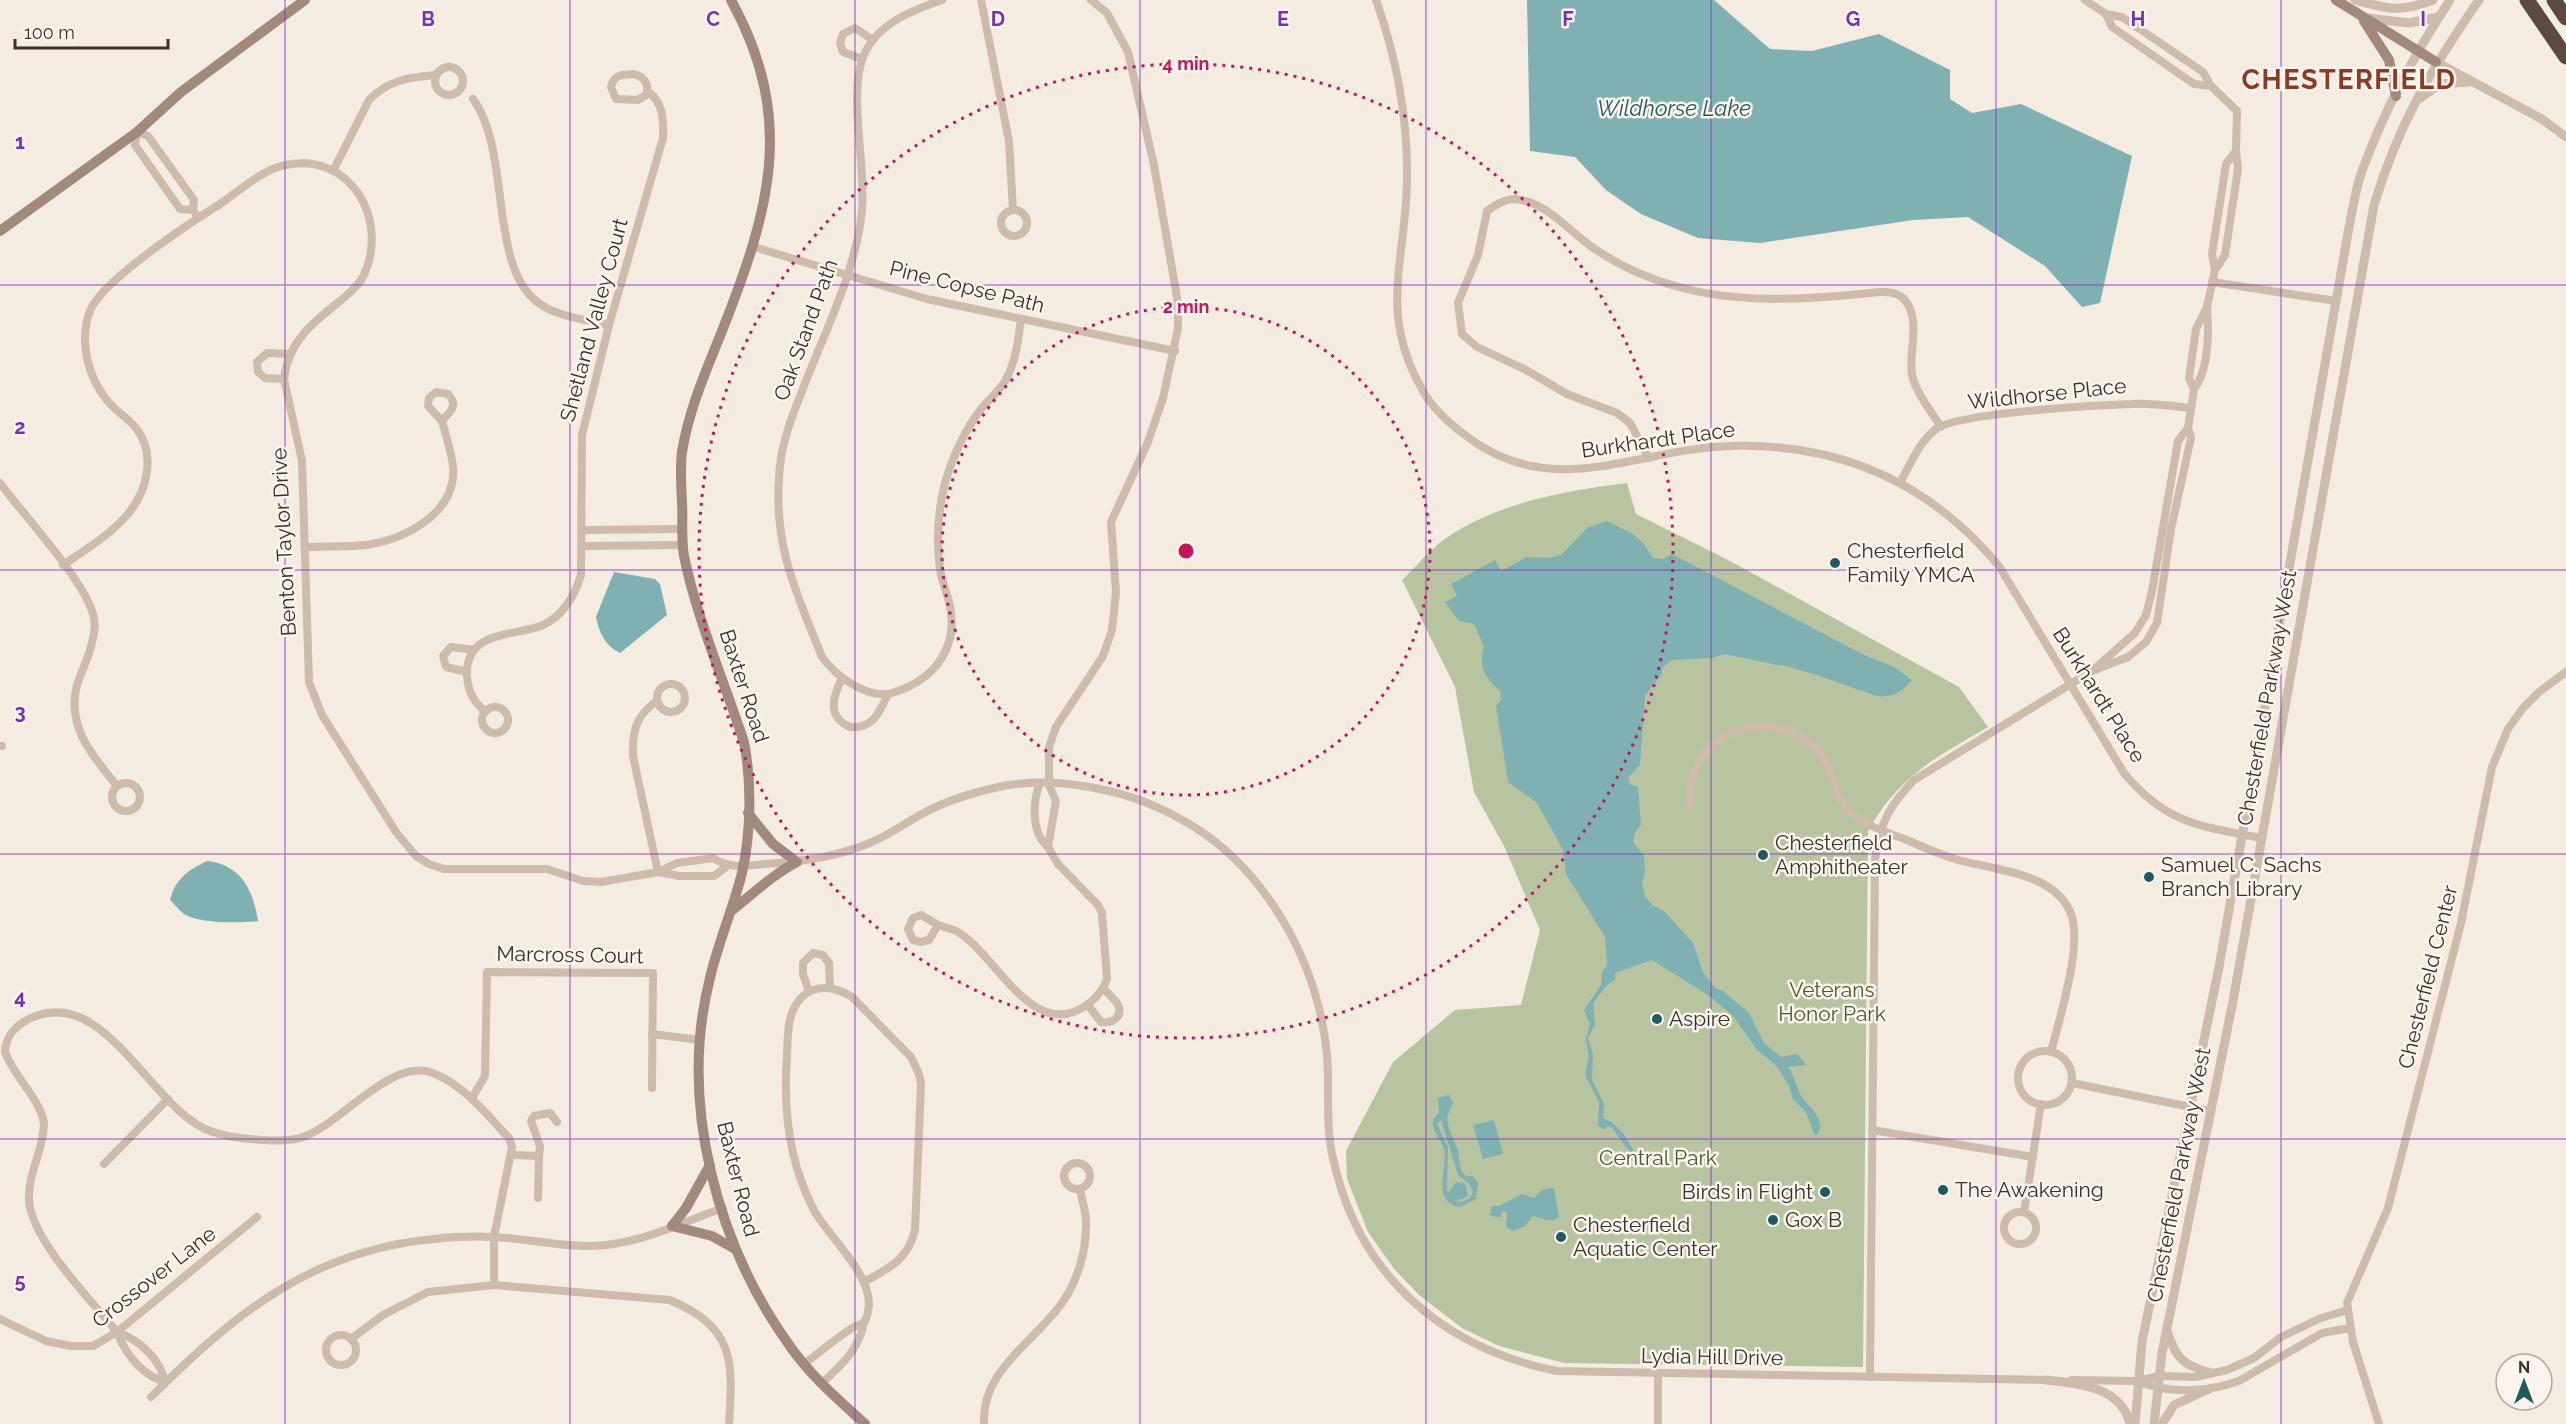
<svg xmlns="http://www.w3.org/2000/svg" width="2566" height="1424" font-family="Raleway,sans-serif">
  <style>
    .green { fill: #b8c4a0 }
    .water { fill: #7fb0b2; fill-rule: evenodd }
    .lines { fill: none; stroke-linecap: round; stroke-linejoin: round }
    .minor { stroke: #cdbbac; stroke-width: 8 }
    .tertiary { stroke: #cdbbac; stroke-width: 9 }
    .secondary { stroke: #a18a7d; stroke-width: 10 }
    .motorway { stroke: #5c4a42; stroke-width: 15 }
    .grid { fill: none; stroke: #7b2cbf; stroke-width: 1.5; stroke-opacity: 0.55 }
    .ring { fill: none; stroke: #c2185b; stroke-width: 3; stroke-dasharray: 3 6 }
    .poi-dot { fill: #1f5a5e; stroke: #fbf5ee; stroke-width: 2 }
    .labels { text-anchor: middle; stroke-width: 5; stroke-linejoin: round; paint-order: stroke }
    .street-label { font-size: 21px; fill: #3b302b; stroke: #fbf5ee }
    .poi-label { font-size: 21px; fill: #3b302b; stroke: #fbf5ee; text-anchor: start }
    .park-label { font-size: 21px; fill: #4a5a2e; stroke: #fbf5ee }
    .water-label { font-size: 22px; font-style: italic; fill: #1f5a5e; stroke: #fbf5ee }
    .district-label { font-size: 27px; font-weight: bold; letter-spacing: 1.5px; fill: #8c3b22; stroke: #fbf5ee }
    .grid-label { font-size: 20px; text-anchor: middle; font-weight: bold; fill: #7b2cbf; stroke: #fbf5ee; stroke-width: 5; stroke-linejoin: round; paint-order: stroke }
    .centre { fill: #c2185b; stroke: #fbf5ee; stroke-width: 3 }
    .ring-label { font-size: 18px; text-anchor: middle; font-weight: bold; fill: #c2185b; stroke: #fbf5ee; stroke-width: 5; stroke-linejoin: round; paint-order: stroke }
  </style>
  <rect width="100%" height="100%" fill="#f4ebe1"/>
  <path class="green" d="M1627,483L1636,514L1732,562L1959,687L1988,727C1935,758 1899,776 1868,831L1863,1367L1564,1363L1499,1346L1462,1328L1419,1295L1395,1270L1368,1232L1347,1179L1346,1151L1393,1062L1455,1010L1521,1005L1540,930L1504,846L1474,792L1455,687L1402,580C1416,567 1430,549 1446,538C1500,502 1564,491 1627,483Z"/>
  <g class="water">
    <polygon points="1527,0 1714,0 1770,49 1812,51 1879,34 1950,70 1950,99 1972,113 2021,104 2132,156 2100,303 2082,307 2045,266 1968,217 1913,220 1760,243 1698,238 1641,214 1606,190 1575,157 1530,151"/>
    <path d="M1607,521L1633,534L1644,544L1653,558L1663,559L1672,554L1862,654L1894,667L1912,680C1901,692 1894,698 1877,696C1863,691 1786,663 1777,665L1725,654L1712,658L1672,660L1662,668V674L1645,696L1640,765L1628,778L1630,784L1638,787L1641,825L1635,833L1633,842L1644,856L1645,872L1642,882L1645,896L1652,905L1665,912L1693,943L1703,972L1715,988L1723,991L1749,1013L1764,1043L1781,1057L1797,1054L1806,1065L1788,1067C1794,1075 1796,1085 1800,1094C1807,1106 1828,1120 1817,1135L1814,1134L1806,1112L1793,1099L1789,1086L1776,1065L1757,1050L1733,1016L1708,995L1652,960L1615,973V980L1607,985L1593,1003L1595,1025L1588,1038L1593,1054L1592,1080L1604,1104L1603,1118L1613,1123L1623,1133L1638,1158L1636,1163L1631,1160L1632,1155L1612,1128L1607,1126L1604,1130L1598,1125L1599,1102L1585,1075L1589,1056L1586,1039L1590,1024L1584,1010L1601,985L1602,972L1607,965L1605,937L1566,874L1563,850L1537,803L1508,782L1496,706L1501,700L1500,691C1485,678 1478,667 1484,647L1474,624L1459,621L1445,602L1457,596L1451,584L1495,560L1501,571L1527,557L1549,558L1561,555L1588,527Z"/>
    <path d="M614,572L655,579L660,584L667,615L620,653C605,646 599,632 596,617Z"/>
    <path d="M207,861C241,865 253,889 258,921C239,923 200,924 184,914C179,910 174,904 170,900C176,878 187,871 207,861Z"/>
    <path d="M1449,1095L1453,1103L1447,1116L1449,1129L1458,1150L1461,1171L1466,1176H1473L1478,1183L1476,1199L1460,1207C1431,1202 1448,1169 1444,1149C1440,1135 1424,1124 1439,1113L1438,1098ZM1441,1120L1458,1175L1469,1184L1473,1192L1470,1198L1462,1202L1454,1200L1463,1199L1468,1195L1465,1183L1456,1182L1449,1192L1447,1190L1448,1147L1437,1124Z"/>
    <polygon points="1494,1120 1503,1154 1483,1159 1473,1125"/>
    <path d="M1551,1188L1554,1189L1559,1217C1549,1224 1544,1218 1533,1216L1525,1226L1513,1231L1506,1227L1507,1212L1503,1211L1500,1218L1490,1215L1492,1206H1499L1522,1194L1534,1198L1542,1190Z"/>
  </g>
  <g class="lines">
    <g class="minor">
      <path d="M942,0C910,11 874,25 862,60C849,99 866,164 862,210C856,271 826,329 804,386C792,416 780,446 779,478C774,548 797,594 822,657C835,675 867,700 892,693C929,682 956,654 951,613C950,598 942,584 940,569C936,540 938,511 945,483C953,456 964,431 981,409C988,400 999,392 1005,381C1016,362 1018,341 1021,320"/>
      <polyline points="981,0 1009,141 1013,210"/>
      <path d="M1376,0C1397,59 1408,117 1407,180C1406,259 1378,313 1422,389C1432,409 1451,425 1469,438C1555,502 1638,448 1732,446C1840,443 1930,483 1999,566L2124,773C2166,824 2200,826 2261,838"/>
      <polyline points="2085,0 2106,14"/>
      <polyline points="862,59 843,52 840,43 843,34 855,28 873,40"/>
      <circle cx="449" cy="81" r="14"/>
      <path d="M633,74C644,76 650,85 646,95L638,100L616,99L611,87C614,74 622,75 633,74Z"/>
      <polyline points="2211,86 2194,84 2112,27 2106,14 2122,17 2203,72 2211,86 2237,111 2236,151"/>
      <path d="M473,99C513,153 486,272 543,306C561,317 588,320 609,325"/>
      <path d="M333,171L369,100C388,80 410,77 436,75"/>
      <circle cx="1014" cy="223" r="13"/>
      <polyline points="193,210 180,209 135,145 137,132 148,136 194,200 193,210 198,217"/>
      <polyline points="754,247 927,299 1175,351"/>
      <polyline points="2212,282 2336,301"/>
      <polyline points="2207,307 2215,270 2225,255 2238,169 2236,151 2226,164 2212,254 2215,270"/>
      <polyline points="284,379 265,378 258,372 257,362 267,353 289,354"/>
      <path d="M436,392L448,394C459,405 450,412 442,421L428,406L429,398Z"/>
      <path d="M2188,428L2194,389L2189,378L2196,329L2207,307C2209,332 2209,369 2194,389"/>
      <path d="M1649,458L1630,423L1617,413L1567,394L1526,370L1477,347L1462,334L1458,303L1478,255L1487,211C1496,205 1504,199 1515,199C1545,201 1569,231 1592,247C1618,265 1648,279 1679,287C1736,303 1802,300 1860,294C1873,293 1894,288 1904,299C1922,319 1908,352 1912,375C1916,393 1931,411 1941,427"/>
      <path d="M0,483C25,517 82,577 93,614C97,626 93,639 90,650C86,664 79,676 76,689C68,730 94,757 117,786"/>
      <path d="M1900,483C1910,465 1919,442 1936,429C1957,413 2098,405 2132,404C2151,403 2172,406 2191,408"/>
      <polyline points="583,530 683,529"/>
      <polyline points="582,546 683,545"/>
      <path d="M307,547C326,546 347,547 366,545C406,539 457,513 453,466C451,451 446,435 442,421"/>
      <path d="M63,565C85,550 110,535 127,515C148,491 156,453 136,428C127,417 114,410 106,399C93,382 86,363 85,341C85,327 87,313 95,302C115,273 188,224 220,204C239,191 263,169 286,165C351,152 389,219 364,275C359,286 349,293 340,301C312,323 288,342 284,379L302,461L309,682L322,715L396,832L416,856L429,864L444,869H547L583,881L601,882L658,872L677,863L713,858C730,869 746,866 765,864C802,862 838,857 872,842C889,835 904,824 920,815C943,802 968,794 994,788C1052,774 1126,789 1177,817C1263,862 1318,960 1327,1055C1330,1090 1325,1124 1333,1158C1358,1275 1442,1348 1557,1371L2048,1380"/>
      <polyline points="467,672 446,667 443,656 451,647 474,650"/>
      <path d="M842,678C833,697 826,716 850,727C874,729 879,712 888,694"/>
      <circle cx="671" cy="698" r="14"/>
      <path d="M657,701C636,715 632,732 633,756L658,872"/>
      <circle cx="495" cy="720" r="13"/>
      <path d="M485,711C473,702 468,691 467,676C465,629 515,637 543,625C564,615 575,595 581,575L582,435L609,325L663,138C664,120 663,101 647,91"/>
      <polyline points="0,746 2,746"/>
      <circle cx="126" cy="797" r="14"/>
      <path d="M1039,785C1033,803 1031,833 1048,847L1056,801L1049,785V747L1056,727L1103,656L1112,630L1116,592L1111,522L1148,442L1163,398L1178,328V303L1154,165L1128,52L1107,13L1091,0"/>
      <path d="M1689,805C1690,790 1692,774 1699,761C1725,720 1782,715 1816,749C1833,766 1832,791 1847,809C1859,824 1889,833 1907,840C1925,848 1943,856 1962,861C1998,870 2056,874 2071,914C2083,945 2059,1020 2051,1052"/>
      <polyline points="658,872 679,876 714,876 726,867"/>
      <polygon points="921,915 938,925 929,940 921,942 913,940 908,929 913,918"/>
      <path d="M938,925C944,927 950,928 956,931C993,950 1029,1037 1080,1009C1093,1002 1102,993 1107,979L1102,913L1098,905L1058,864L1048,847"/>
      <polyline points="809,991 803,974 803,963 813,953 823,955 829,963 830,987"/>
      <path d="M1088,1005L1101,1022C1111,1024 1124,1017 1118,1005C1115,999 1108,994 1104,989"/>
      <polyline points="652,1034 700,1040"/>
      <circle cx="2045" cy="1078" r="27"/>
      <polyline points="2072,1083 2210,1111"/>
      <polyline points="472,1098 485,1076 487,972 653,973 652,1088"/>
      <polyline points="1872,1130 2033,1157"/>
      <polyline points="512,1155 539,1156 540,1146 531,1121 534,1116 550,1113 557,1122"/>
      <circle cx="1077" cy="1176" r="13"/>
      <polyline points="104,1164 168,1099"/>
      <polyline points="538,1198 539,1156"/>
      <circle cx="2020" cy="1228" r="16"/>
      <polyline points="2024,1212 2041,1104"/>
      <polyline points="0,1319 46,1341 71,1346 93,1346 117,1332 257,1217"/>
      <path d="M117,1332C140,1340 160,1359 165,1382C142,1375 126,1355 117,1332C92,1301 30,1239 29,1199C28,1173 44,1149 44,1123C39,1097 14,1077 5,1052C6,1036 14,1027 27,1020C105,979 151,1113 213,1132C233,1139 284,1144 303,1137C341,1124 391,1057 433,1073C464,1085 487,1115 509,1138L512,1147L494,1237V1285L670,1300C735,1328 733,1360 729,1424"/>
      <circle cx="341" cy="1350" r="15"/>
      <polyline points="351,1339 383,1315 428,1292 494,1285"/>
      <path d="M804,1364C820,1352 835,1339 852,1328C855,1326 861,1325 864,1322C868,1318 868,1310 869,1305C870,1273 830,1238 815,1212C789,1164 783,1110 787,1057C788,1037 786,1013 802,997C816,983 836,987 852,997L911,1057L919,1074L921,1084L915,1230C908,1260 889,1268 864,1282"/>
      <path d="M1870,1377L1875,859C1881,821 1888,808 1914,780L2092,671L2135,633L2146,615L2152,591L2178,441L2188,428L2191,438L2171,529L2157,623L2146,642L2128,657L2092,671"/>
      <polyline points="2072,1380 2137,1381 2159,1376 2195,1377 2227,1370 2254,1358 2281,1337 2321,1318 2348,1310"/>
      <path d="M2139,1382C2171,1394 2207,1392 2239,1381L2322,1333L2350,1328"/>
      <path d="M822,1383C841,1366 860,1348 864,1322"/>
      <path d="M151,1397C234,1314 312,1250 434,1239C453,1237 474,1236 493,1237C527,1238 559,1247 592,1246C638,1245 680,1223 723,1208"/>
      <path d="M984,1424C981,1369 1036,1342 1064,1300C1078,1279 1086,1251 1086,1226C1087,1214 1082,1201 1080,1189"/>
      <polyline points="1658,1424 1658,1374"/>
      <polyline points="2379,1424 2353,1342 2347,1303 2388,1208 2461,923 2492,767 2508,729 2523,708 2539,692 2566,672"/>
    </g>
    <g class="tertiary">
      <path d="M2355,0C2388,9 2399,13 2433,0"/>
      <polyline points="2368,18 2409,23 2439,17"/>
      <polyline points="2436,62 2542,119 2566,137"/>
      <polyline points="2419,99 2440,84 2468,82"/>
      <path d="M2167,1331C2176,1359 2183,1365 2211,1373"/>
      <path d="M2045,1380C2077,1383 2121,1386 2130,1424"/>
      <path d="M2135,1424L2142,1342L2219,967L2348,233C2352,213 2355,190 2362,171C2384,111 2415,53 2450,0"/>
      <path d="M2154,1424L2162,1353L2233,1001L2374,205C2399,123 2430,71 2479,0"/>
      <polyline points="2162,1424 2174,1405 2211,1388"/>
    </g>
    <g class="secondary">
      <path d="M731,0C797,120 769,212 722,331C706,371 689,409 682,452C680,468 681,485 682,502C683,519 681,539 684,556C697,619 724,681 744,742C752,783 751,833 742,873C733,909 718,943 710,978C678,1103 717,1246 792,1349C812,1377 839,1400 865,1424"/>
      <polyline points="2336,0 2436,62"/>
      <polyline points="2364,21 2389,60 2396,96"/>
      <polyline points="0,231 137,132 181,92 305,0"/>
      <path d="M731,911C753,894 772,875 797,862L773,844L748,813"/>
      <polyline points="672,1226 686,1208 710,1165"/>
      <polyline points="672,1226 712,1236 735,1249"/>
    </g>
    <g class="motorway">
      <polyline points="2527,0 2566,57"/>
      <polyline points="2554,0 2566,18"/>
    </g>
  </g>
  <path class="grid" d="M285,0V1424M570,0V1424M855,0V1424M1140,0V1424M1426,0V1424M1711,0V1424M1996,0V1424M2281,0V1424M0,285H2566M0,570H2566M0,854H2566M0,1139H2566"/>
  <g class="ring">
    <circle cx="1186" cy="551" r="244"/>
    <circle cx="1186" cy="551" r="487"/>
  </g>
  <g class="poi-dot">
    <circle cx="1835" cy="563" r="6"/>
    <circle cx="1763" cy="855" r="6"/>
    <circle cx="2149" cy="877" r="6"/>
    <circle cx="1657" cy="1019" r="6"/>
    <circle cx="1943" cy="1190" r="6"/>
    <circle cx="1825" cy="1192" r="6"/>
    <circle cx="1773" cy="1220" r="6"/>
    <circle cx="1561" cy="1237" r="6"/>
  </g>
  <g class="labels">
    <g class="street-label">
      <text transform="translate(967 287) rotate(14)" y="7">Pine Copse Path</text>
      <text transform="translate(594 320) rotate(-75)" y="7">Shetland Valley Court</text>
      <text transform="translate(806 330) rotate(-70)" y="7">Oak Stand Path</text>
      <text transform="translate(2047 394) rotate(-6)" y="7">Wildhorse Place</text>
      <text transform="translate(1658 440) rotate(-8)" y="7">Burkhardt Place</text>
      <text transform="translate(284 542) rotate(-93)" y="7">Benton Taylor Drive</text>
      <text transform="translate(744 686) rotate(72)" y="7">Baxter Road</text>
      <text transform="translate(2099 695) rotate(58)" y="7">Burkhardt Place</text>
      <text transform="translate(2267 698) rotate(-80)" y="7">Chesterfield Parkway West</text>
      <text transform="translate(570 955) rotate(1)" y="7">Marcross Court</text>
      <text transform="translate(2428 977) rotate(-76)" y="7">Chesterfield Center</text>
      <text transform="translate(2179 1175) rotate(-79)" y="7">Chesterfield Parkway West</text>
      <text transform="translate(738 1179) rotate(76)" y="7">Baxter Road</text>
      <text transform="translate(154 1277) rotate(-38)" y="7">Crossover Lane</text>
      <text transform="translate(1712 1357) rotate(1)" y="7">Lydia Hill Drive</text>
    </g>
    <g class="poi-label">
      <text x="1847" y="558">Chesterfield<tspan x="1847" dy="24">Family YMCA</tspan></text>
      <text x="1775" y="850">Chesterfield<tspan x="1775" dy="24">Amphitheater</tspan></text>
      <text x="2161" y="872">Samuel C. Sachs<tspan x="2161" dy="24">Branch Library</tspan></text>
      <text x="1669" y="1026">Aspire</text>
      <text x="1955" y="1197">The Awakening</text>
      <text x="1813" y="1199" text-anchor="end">Birds in Flight</text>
      <text x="1785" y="1227">Gox B</text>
      <text x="1573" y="1232">Chesterfield<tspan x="1573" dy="24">Aquatic Center</tspan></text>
    </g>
    <g class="park-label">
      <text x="1832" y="997">Veterans<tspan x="1832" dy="24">Honor Park</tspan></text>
      <text x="1658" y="1165">Central Park</text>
    </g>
    <g class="water-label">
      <text x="1674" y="116">Wildhorse Lake</text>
    </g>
    <g class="district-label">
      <text x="2349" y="89">CHESTERFIELD</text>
    </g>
  </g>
  <g class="grid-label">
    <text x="428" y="26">B</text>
    <text x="713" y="26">C</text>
    <text x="998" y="26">D</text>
    <text x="1283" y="26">E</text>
    <text x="1568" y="26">F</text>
    <text x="1853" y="26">G</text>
    <text x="2138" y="26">H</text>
    <text x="2423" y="26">I</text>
    <text x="20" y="149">1</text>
    <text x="20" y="434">2</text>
    <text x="20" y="719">3</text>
    <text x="20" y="1004">4</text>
    <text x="20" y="1288">5</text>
  </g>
  <circle cx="1186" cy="551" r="9" class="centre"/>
  <g class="ring-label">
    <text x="1186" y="70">4 min</text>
    <text x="1186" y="313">2 min</text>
  </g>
  <g transform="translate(2524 1382)"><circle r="28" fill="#fbf5ee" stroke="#aea6a0" stroke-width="1.5"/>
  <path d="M0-4.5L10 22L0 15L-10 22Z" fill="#1f5a5e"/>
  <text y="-9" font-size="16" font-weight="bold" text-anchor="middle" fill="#3b302b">N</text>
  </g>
  <path d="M15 39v9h153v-9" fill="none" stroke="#3b302b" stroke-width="3"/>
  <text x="24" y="39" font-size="18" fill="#3b302b" stroke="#fbf5ee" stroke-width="4.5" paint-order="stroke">100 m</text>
</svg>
